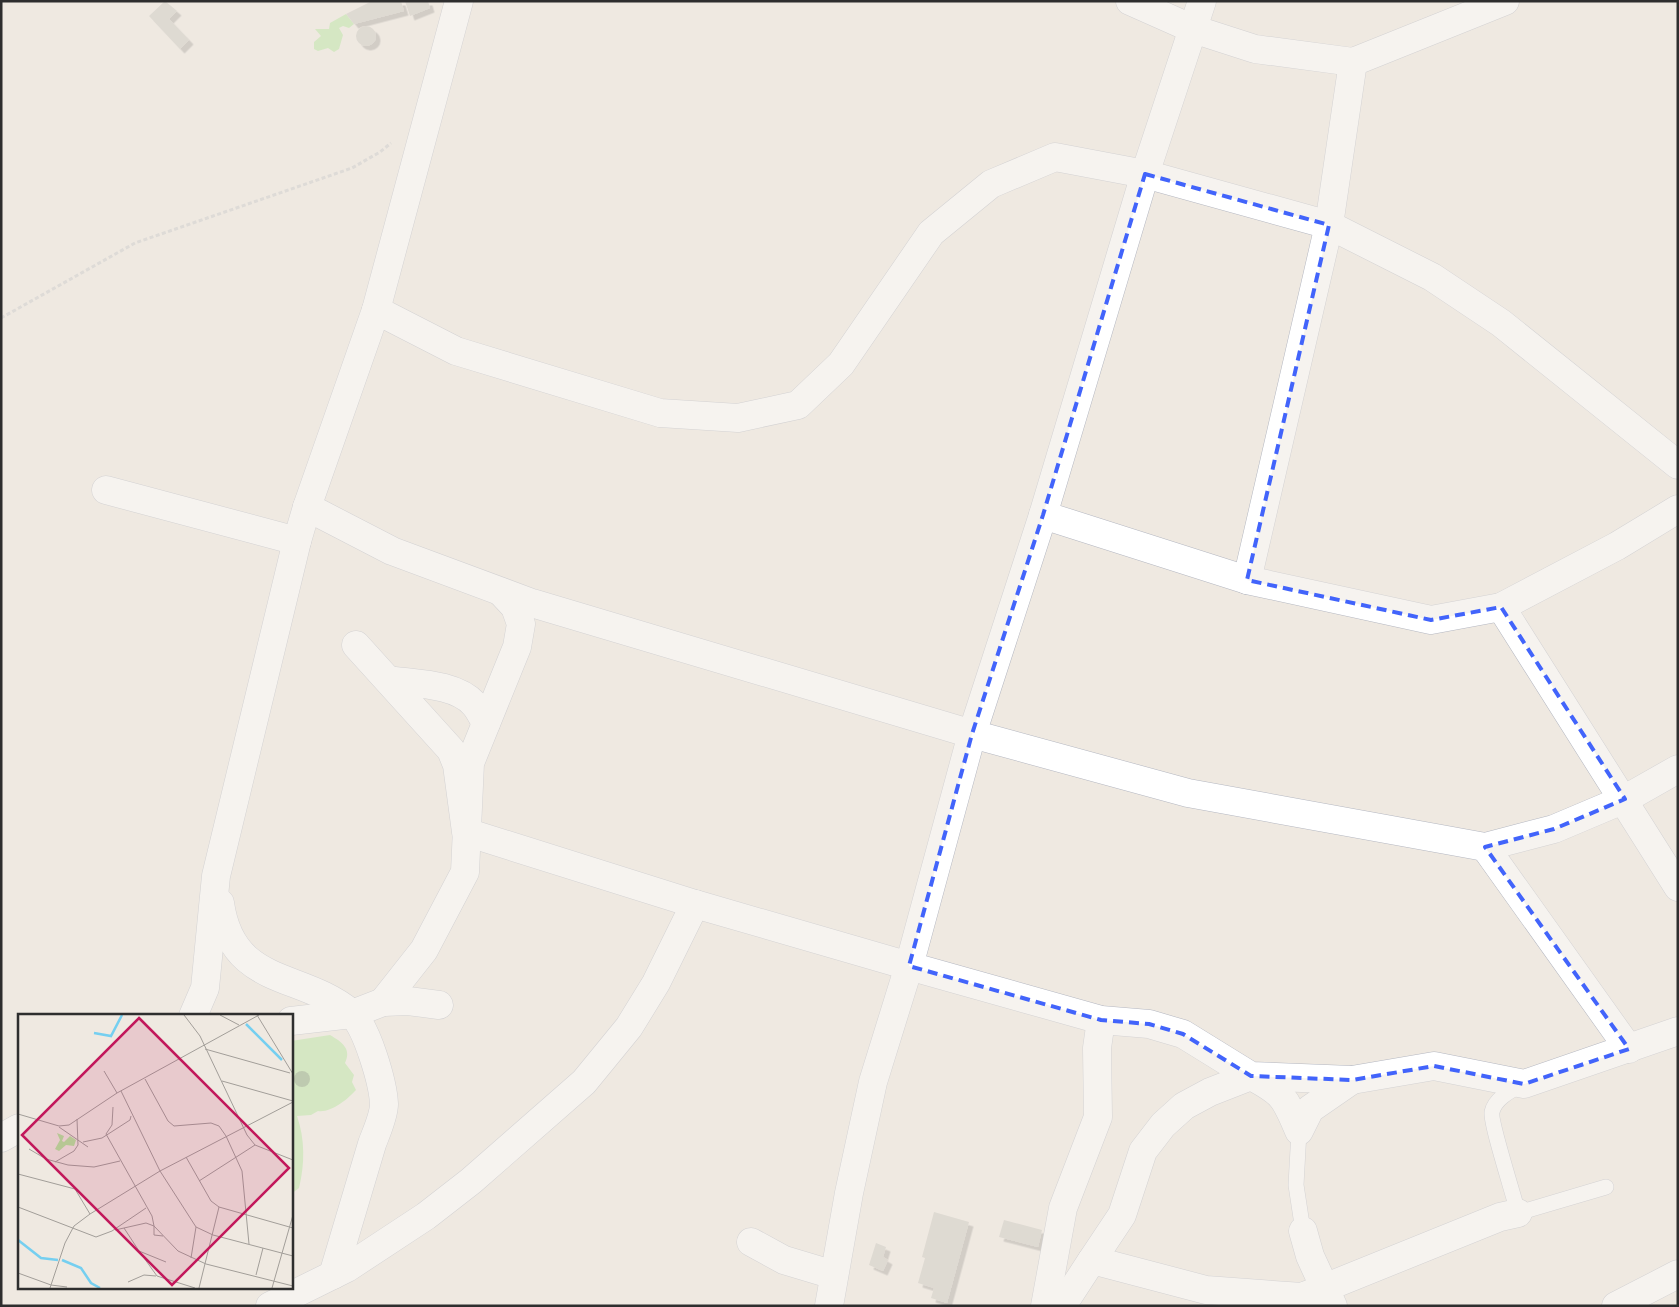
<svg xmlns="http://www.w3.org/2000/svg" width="1679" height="1307" font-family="Roboto,sans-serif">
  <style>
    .green { fill: #b6e59e }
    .building { fill: #cbc7bf; filter: url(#shadow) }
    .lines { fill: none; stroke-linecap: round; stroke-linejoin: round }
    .lane-casing { stroke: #b4b7c1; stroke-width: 16 }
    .street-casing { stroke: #b4b7c1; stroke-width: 29 }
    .path { stroke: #c9c9c9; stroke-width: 3; stroke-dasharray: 4 2.5; stroke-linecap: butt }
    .lane { stroke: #fff; stroke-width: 15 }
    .street { stroke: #fff; stroke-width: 28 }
    .tree { fill: #84a574 }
    .marked { fill: none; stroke: #4264fb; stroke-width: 4; stroke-dasharray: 10 6; stroke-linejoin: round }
    .inset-river { fill: none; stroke: #75cff0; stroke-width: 2.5 }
    .inset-road { fill: none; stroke: #a29e99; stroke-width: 1 }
    .view { fill: #c2185b; fill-opacity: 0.15; stroke: #c2185b; stroke-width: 2.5 }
    .inset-edge { fill: none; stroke: #2e2e2e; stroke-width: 2.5 }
  </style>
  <defs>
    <filter id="shadow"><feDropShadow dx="4.5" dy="4.5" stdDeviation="0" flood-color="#0004"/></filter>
  </defs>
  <rect width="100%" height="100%" fill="#efe9e1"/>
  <g class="green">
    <polygon points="346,14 354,24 349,28 343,26 339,28 343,35 339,49 334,52 328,48 318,51 314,49 314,42 321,36 315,29 329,29 330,23"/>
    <path d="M330,1035C342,1042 352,1049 345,1063L354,1075L352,1082L356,1090C348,1099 331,1113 318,1111L311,1115L297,1116C305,1139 305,1164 299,1188L291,1194V1041Z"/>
  </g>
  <g class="building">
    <polygon points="165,1 177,11 169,19 189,40 180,49 149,16"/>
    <polygon points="372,1 401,1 404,11 354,24 346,14"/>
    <polygon points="405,1 428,1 430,8 410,16"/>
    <circle cx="366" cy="36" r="10"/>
    <polygon points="934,1212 969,1222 947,1303 931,1298 934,1288 918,1283 925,1258 922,1257"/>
    <polygon points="1004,1220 1042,1230 1038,1247 999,1237"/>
    <polygon points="876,1243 886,1247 883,1257 888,1260 883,1271 869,1265"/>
  </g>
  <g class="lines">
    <g class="lane-casing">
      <g id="lane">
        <path d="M1523,1084C1512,1090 1495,1098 1492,1112C1490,1122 1514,1196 1518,1213L1606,1187"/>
        <polyline points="1299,1131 1296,1185 1303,1231"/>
      </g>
    </g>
    <g class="street-casing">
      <g id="street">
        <polyline points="1130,1 1193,29 1255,49 1353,62 1505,1"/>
        <polyline points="376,310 456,351 660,413 738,418 798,405 841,364 931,233 991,184 1055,157 1145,174 1329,225 1432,277 1501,323 1678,465"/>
        <polyline points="106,490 297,541"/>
        <polyline points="307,507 392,551 532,603 972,734 1188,793 1485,847 1554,829 1625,799 1678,769"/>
        <polyline points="1043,515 1247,580 1431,620 1501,607 1617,546 1678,509"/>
        <polyline points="1247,580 1329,225 1353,62"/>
        <polyline points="1501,607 1678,887"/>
        <polyline points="356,645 451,750 457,765 466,832 695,904 909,966 1101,1020 1149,1024 1183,1034 1251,1076 1352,1080 1434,1066 1524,1084 1678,1031"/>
        <path d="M389,680C414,684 455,683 474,704C479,709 482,717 486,723"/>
        <polyline points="1485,847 1629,1049"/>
        <path d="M220,903C232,988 301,971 351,1013C367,1027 383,1083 384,1104C384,1116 376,1133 372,1144C359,1188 346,1231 333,1275"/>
        <polyline points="383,1002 424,950 465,872 470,763 517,647 521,624 515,607 501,592"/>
        <polyline points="193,1016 205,988 216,876 297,541 307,507 376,310 459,1"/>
        <polyline points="291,1021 352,1014 383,1002 408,1001 439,1005"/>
        <polyline points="1,1138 19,1128"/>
        <polyline points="1303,1231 1310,1256 1333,1306"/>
        <polyline points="751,1242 784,1260 834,1275"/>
        <path d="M1092,1260L1122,1215L1143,1151L1163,1125L1184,1106L1210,1092L1251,1076C1283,1093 1285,1097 1299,1131L1310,1109L1352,1080"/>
        <polyline points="270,1306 347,1268 426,1216 471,1181 584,1082 629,1027 656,983 695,904"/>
        <polyline points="829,1306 849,1193 873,1082 909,966 972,734 1043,515 1145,174 1202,1"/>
        <polyline points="1045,1306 1063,1208 1098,1117 1097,1048 1101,1020"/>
        <polyline points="1062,1306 1092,1260 1206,1290 1302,1297 1500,1217 1518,1213"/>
        <polyline points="1616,1306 1678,1274"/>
      </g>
    </g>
    <polyline class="path" points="1,318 135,243 352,168 380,152 391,143"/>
    <use href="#lane" class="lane"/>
    <use href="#street" class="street"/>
  </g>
  <circle class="tree" cx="302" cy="1079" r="8"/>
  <path d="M0 0H1679V1307H0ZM1145,174L1329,225L1247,580L1431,620L1501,607L1625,799L1554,829L1485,847L1629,1049L1524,1084L1434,1066L1352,1080L1251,1076L1183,1034L1149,1024L1101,1020L909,966L972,734L1043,515Z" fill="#efe9e1" fill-opacity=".55" fill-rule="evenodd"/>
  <path class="marked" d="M1145,174L1329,225L1247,580L1431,620L1501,607L1625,799L1554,829L1485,847L1629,1049L1524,1084L1434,1066L1352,1080L1251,1076L1183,1034L1149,1024L1101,1020L909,966L972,734L1043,515Z"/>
  <g transform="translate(18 1014)">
    <rect width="275" height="275" fill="#efe9e1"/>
    <path d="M39,119L46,122L44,127L46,128L52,122L58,126L56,132L48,131L41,137L37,135L42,126Z" fill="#b6e59e"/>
    <path class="inset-river" d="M228,10L264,46M76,19L93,22L104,1M0,226L23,244L40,246M44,246L63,254L73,269L82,274"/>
    <path class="inset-road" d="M166,1L182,22L229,121L237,131L275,146M202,1L221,11M239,1L275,60M187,35L272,59M86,57L99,79M127,65L150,107L156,112L193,109L201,112L208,122L224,157L231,230M204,67L275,87M103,77L142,157L178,213L195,221L275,242M95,93L94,111L88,120L134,202L136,212L160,237L188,250L275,272M0,100L41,112L51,111L99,79L241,1M41,113L70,133M65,128L84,124L112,106L113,102M11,135L28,145L50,151L76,153L102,147M168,143L193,187L201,193L275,214M37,148L56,137L60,131L59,105M0,160L57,175L72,200M181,167L237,131M0,193L78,223L94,217L128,194M106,214L128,209L136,212V221L145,222M97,216L106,214L121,237L148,248M121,237L139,262L177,274M173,244L178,213M0,259L33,271L49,273M238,261L245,234M110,268L126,261L138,262M32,274L47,229L56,212L72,200L142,157L275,88M181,274L201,193M254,274L275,201"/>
    <path class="view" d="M121,4L271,154L154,271L4,121Z"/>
    <rect width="275" height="275" class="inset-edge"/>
  </g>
  <rect width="1679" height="1307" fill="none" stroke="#2e2e2e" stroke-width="5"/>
</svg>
